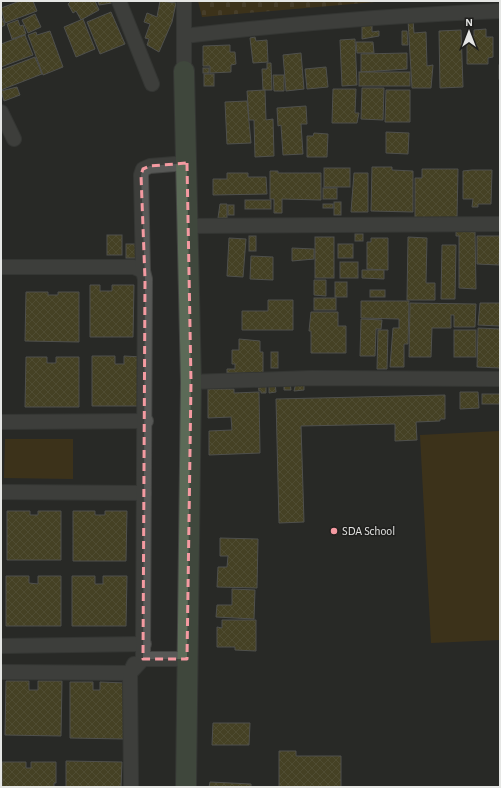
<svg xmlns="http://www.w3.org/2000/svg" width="501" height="788" font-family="'Alegreya Sans',sans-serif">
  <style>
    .grass { fill: #563c0d }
    .cemetery { fill: url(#cemetery-stones) }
    .building { fill: url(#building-cross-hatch); stroke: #7e7e7b }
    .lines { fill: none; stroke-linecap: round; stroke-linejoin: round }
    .street-casing { stroke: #444543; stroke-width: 16 }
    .secondary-casing { stroke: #444543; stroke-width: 22 }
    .street { stroke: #575856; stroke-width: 14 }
    .secondary { stroke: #5b6a57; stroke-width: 20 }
    .marked { fill: none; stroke: #f49aa1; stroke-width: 3; stroke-dasharray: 8 5; stroke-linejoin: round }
    .poi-dot { fill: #f49aa1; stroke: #1f1f1d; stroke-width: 1.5 }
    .labels { text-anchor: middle; stroke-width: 3; stroke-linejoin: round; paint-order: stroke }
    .poi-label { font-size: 12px; fill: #e5e6e4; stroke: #1f1f1d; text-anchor: start }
  </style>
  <defs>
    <pattern id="cemetery-stones" width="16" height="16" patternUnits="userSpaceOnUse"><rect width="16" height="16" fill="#563c0d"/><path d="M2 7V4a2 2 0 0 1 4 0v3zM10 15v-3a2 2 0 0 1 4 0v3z" fill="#6e5830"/></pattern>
    <pattern id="building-cross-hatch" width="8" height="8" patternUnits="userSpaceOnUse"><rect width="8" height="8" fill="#695e22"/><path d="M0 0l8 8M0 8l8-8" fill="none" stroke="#7e7542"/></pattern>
  </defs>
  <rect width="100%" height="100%" fill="#282927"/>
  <g class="grass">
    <polygon points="500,431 500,640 431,643 420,435"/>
    <polygon points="5,439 73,439 73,479 4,478"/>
  </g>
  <polygon class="cemetery" points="198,1 387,1 202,17"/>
  <g class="building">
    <polygon points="20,1 33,1 37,11 5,23 1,8"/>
    <polygon points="71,1 95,1 99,10 81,20 76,11 73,13 68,4"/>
    <polygon points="98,1 112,1 112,3 99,5"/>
    <polygon points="160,1 176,3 172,22 159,52 147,45 149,39 145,38 150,24 144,22 147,13 157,17"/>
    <polygon points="111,12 125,44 100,54 87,22"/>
    <polygon points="35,14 41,27 28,33 22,20"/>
    <polygon points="1,16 5,25 1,27"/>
    <polygon points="83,19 95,49 76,57 64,27"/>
    <polygon points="18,20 20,26 23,25 26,34 12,39 7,24"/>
    <polygon points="408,20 413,20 414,33 426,32 427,66 433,65 431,88 412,88"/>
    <polygon points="362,23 372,23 372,32 379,31 379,36 362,39"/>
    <polygon points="486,29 486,37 493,37 493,57 488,58 488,64 467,64 467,36 474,36 474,30"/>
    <polygon points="461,30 463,87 440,88 439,31"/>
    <polygon points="50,31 63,67 43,75 28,35 36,32 37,35"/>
    <polygon points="402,31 407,31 408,45 402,45"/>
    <polygon points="25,35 33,55 1,67 1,44"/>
    <polygon points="255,37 256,41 267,40 268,62 253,63 250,38"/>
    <polygon points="355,39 357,85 342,86 340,40"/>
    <polygon points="356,42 373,42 374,53 357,53"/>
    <polygon points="230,45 230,52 235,52 236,64 231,65 231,72 210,73 210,66 203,66 203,46"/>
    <polygon points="301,53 304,89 286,91 283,55"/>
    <polygon points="407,53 407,69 361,72 361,54"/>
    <polygon points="35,57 42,74 1,90 1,70"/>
    <polygon points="267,63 271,63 272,90 263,90 262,69 267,69"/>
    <rect x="499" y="65" width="1" height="14"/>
    <polygon points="326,67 328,87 307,89 305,69"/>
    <rect x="203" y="68" width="6" height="5"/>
    <rect x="359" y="72" width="51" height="14"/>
    <rect x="204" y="74" width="10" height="12"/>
    <polygon points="273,75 284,75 284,91 274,91"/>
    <polygon points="17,87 20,95 4,101 1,91"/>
    <polygon points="362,88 384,88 383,120 361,119"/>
    <polygon points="333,89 356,89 355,113 359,113 357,123 332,123"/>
    <polygon points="265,90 266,120 273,119 274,156 255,157 254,120 249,120 247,91"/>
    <polygon points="386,90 410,90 410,122 385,122"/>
    <polygon points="247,101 251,143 227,144 225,102"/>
    <polygon points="306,106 307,124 301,124 303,154 283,155 281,125 278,126 277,108"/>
    <polygon points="386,132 409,133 408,154 386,153"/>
    <polygon points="314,133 328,134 327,157 307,157 307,136 313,136"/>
    <polygon points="372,167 392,167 392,170 413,171 413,212 371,211"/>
    <rect x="324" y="168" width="26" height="19"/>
    <polygon points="422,169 458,169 457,218 415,218 415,178 422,178"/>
    <polygon points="472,170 492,170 491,204 478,204 478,207 472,207 473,199 463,199 463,171"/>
    <polygon points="270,171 278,171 278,173 321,173 321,200 282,199 282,213 274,213 274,199 270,199"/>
    <polygon points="227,173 248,173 248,177 266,177 267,194 213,195 213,179 227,179"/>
    <polygon points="354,173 368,173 368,212 351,212"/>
    <rect x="323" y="188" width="14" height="11"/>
    <rect x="245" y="200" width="26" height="9"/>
    <rect x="334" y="202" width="7" height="13"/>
    <polygon points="220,204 227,204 227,218 218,218"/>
    <rect x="323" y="204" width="10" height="4"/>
    <rect x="228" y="205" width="6" height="10"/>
    <polygon points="456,231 475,232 476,289 459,288 459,236 456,236"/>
    <rect x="355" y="234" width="8" height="7"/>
    <rect x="107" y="235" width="15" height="20"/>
    <rect x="249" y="236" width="7" height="15"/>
    <polygon points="477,236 500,236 499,265 477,264"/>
    <rect x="315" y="237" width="19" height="41"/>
    <polygon points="408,237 427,238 426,283 435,283 435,300 407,300"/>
    <polygon points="229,238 246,239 243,277 227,276"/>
    <polygon points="371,238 388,238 388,270 367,269 367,242 371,242"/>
    <rect x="126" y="244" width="11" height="14"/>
    <rect x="338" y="244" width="15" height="14"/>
    <polygon points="442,245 456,245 455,299 441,299"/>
    <polygon points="292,248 314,249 314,259 292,261"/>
    <polygon points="251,256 273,257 273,280 250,279"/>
    <rect x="340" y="262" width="18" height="16"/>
    <polygon points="362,270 384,270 384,279 362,278"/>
    <polygon points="314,280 326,280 326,296 314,295"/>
    <rect x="335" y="282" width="12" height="15"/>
    <polygon points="90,285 100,285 100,291 112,291 112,285 134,285 133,337 90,337"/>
    <rect x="370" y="290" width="15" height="7"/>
    <polygon points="26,292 48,292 48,295 58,295 58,292 79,292 79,342 25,341"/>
    <rect x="314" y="298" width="22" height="12"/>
    <polygon points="268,300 293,300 293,330 242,330 242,311 268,311"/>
    <polygon points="361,301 409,301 408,344 404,344 404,367 390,367 393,328 399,328 399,319 361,318"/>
    <polygon points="410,303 476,304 475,327 454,327 454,315 451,315 451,328 432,328 431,357 409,357"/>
    <polygon points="480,303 500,303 500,326 478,325"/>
    <polygon points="311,312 338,312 338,326 346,326 346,353 311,353 311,331 309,331"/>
    <polygon points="361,319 382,320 381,329 376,329 375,356 360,356"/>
    <polygon points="478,328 500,329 500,368 477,367"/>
    <polygon points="378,330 388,330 387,369 377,369"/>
    <rect x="454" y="330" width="22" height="27"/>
    <polygon points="239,339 260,341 260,352 263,352 263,373 227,373 227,369 235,369 235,364 232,364 232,350 239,350"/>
    <rect x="271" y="352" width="7" height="16"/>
    <polygon points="92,356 115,356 115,364 124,364 124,356 142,357 142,406 92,406"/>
    <polygon points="26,357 47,357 47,363 56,363 56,357 79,357 79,407 25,407"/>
    <polygon points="284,382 290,382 291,390 284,390"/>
    <polygon points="269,383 275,383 276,392 269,393"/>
    <polygon points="296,383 304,383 304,390 294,391"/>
    <polygon points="258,384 266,384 266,393 261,393 261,391 259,391"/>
    <polygon points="208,389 234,389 234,393 259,392 260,453 209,455 209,431 232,430 231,417 208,418"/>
    <polygon points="460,392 478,392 479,408 460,409"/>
    <rect x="482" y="394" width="18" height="10"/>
    <polygon points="445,395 445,419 440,419 440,421 416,422 417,440 395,441 395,424 301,426 304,522 279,523 276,399"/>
    <polygon points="7,511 30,511 30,515 38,515 38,511 61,511 61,560 7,560"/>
    <polygon points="73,511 95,511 95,515 105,515 105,511 127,511 126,561 73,561"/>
    <polygon points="220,538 258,539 257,588 217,587 218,567 227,567 228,556 220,556"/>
    <polygon points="6,576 29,576 29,583 38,584 38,576 61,576 61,626 6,626"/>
    <polygon points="72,576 95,576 95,584 103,584 103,576 127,576 126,626 72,626"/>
    <polygon points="232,589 255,590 254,619 216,617 217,605 232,605"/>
    <polygon points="222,620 256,620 256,651 235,650 235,647 217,647 217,627 222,628"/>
    <polygon points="6,681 29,681 29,690 38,690 38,681 62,681 61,736 5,735"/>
    <polygon points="70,682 93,682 93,690 100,690 100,682 125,683 125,739 70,738"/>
    <polygon points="213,723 250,723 249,745 212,745"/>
    <polygon points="279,751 296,751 296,756 341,756 341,787 279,787"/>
    <polygon points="66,761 122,762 121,787 66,787"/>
    <polygon points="2,762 26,762 26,768 31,768 31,762 56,762 56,783 54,783 54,787 2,787"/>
    <polygon points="210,782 251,784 251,787 209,787"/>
  </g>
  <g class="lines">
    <g class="street-casing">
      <g id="street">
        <polyline points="119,1 152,84"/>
        <path d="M184,36C290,24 394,15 500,11"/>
        <polyline points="184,71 184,1"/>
        <polyline points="1,112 14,139"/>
        <polyline points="189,226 500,224"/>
        <polyline points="1,267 134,267 143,271"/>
        <polyline points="191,382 312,378 500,379"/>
        <polyline points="1,422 146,421"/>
        <polyline points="1,492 144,493"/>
        <polyline points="1,646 144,644"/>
        <polyline points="143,659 187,659"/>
        <polyline points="1,672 130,673 143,659 145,279 143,271 141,175 143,169 150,166 187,163"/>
        <polyline points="131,787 130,673 134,664"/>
      </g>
    </g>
    <g class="secondary-casing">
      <polyline id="secondary" points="184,71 191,382 186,787"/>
    </g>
    <use href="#street" class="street"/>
    <use href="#secondary" class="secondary"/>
  </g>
  <path d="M0 0H501V788H0ZM187,163L191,382L187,659H143L145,279L141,175L143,169L150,166Z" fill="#282927" fill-opacity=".55" fill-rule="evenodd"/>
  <path class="marked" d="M187,163L191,382L187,659H143L145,279L141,175L143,169L150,166Z"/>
  <circle class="poi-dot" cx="334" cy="531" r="4"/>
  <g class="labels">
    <g class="poi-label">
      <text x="342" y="535">SDA School</text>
    </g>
  </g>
  <rect width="501" height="788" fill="none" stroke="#e5e6e4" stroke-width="4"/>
  <g transform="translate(469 32)" stroke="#1f1f1d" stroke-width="3" paint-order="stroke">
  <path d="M0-3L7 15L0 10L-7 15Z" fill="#e5e6e4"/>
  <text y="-6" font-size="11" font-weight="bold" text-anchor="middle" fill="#e5e6e4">N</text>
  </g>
</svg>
